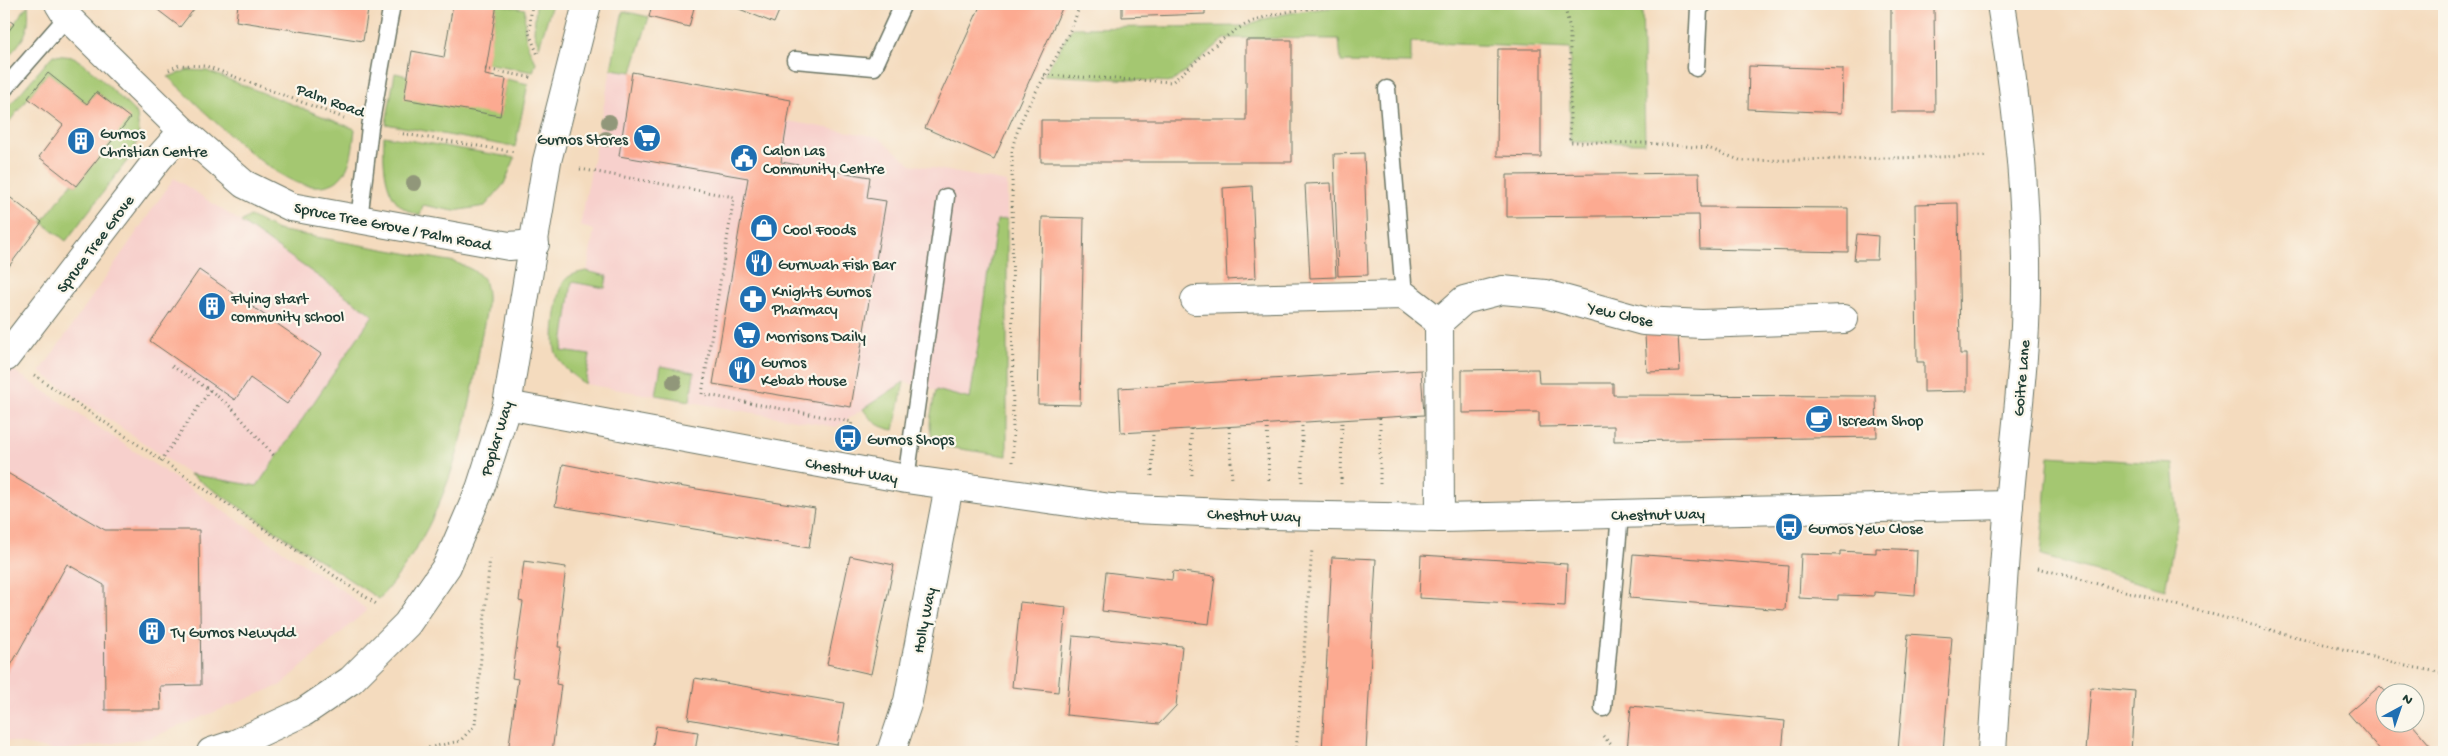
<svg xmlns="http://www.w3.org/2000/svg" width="2448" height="756" font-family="'Gochi Hand',sans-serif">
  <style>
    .built { fill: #f7d0cc }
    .green { fill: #a4c771; stroke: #628252 }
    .building { fill: #fcaa91 }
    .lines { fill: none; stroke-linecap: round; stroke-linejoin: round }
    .service-casing { stroke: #6a7464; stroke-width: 19 }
    .minor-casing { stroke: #6a7464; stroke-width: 30 }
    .path { stroke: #6a7464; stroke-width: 3; stroke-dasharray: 1 4; stroke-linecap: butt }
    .service { stroke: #fff; stroke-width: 16 }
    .minor { stroke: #fff; stroke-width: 28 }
    .tree { fill: #91977a }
    .labels { text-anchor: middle; stroke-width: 4.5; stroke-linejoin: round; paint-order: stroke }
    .street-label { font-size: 16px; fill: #1f3d34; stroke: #fbf7ec }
    .poi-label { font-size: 16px; fill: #1f3d34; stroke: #fbf7ec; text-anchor: start }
  </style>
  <rect width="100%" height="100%" fill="#fbf7ec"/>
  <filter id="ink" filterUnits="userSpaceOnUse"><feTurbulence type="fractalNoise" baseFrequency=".02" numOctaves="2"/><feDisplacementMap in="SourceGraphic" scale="10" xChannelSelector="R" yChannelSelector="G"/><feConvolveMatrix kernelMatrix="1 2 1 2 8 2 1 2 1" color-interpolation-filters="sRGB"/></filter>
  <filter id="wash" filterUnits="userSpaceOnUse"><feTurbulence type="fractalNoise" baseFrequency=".0096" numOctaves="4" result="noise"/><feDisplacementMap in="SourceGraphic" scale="20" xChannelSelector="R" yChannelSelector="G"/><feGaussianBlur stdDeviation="1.12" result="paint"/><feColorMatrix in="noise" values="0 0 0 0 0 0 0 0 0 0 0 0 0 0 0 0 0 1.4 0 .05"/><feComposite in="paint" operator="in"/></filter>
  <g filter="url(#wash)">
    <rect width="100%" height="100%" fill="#f4dbbe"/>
    <g class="built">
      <polygon points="611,69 791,100 788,121 878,137 911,164 1007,182 1007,219 997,220 970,399 904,382 836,427 585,384 572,376 556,352 553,333 563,283 572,274 587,271 594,230 580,226"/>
      <polygon points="174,178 241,222 452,368 257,486 189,474 40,372"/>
      <polygon points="4,364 345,592 367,610 281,685 150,738 57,751 4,740"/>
    </g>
    <g class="green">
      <path d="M497,4L525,9C524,29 524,44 536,62L533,72L486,63Z"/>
      <polygon points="536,4 552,4 539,47 534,32"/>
      <path d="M1382,4H1642L1645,143L1570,142V49L1411,42V63L1341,62L1339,39L1226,38L1172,82L1044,75L1072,28L1245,26C1288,8 1335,8 1382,4Z"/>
      <path d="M28,5C31,34 22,41 4,61V37Z"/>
      <polygon points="623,11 649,17 632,72 611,69"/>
      <polygon points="53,55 74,57 95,73 137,114 139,135 133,153 66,241 42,222 72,183 76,186 129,118 96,92 87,104 48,73 5,127 4,126 4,112"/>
      <path d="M188,70L207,71L355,129C353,145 352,168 339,179C329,189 307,187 295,182C253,163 203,109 168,77Z"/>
      <polygon points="395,73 408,76 500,116 506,79 528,84 515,147 386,124"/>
      <path d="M384,136L515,158L504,184L485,206L454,211L423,205L420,216C414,213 407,211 402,207C383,192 383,158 384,136Z"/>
      <path d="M250,216L277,230L455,262C465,267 481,271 485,283C491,302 483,325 480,344C467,437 443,527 379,599L189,474L257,486L373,315L241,222Z"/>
      <path d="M1007,219V456L941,446C922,436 933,408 936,390L970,399L997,220Z"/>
      <path d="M586,271L607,276L605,288L572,282L562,351L590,355L585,384C573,376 562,368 556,353C551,340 557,297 563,283C568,274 578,273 586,271Z"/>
      <polygon points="661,366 694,372 690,401 656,395"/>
      <path d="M904,382L894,430C878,427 872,422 863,409Z"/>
      <polygon points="2049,456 2173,464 2178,519 2165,590 2041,556"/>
    </g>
    <g id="blocks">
      <g class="building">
        <polygon points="150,4 198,4 180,27"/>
        <polygon points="238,4 369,4 363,41 236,21"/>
        <polygon points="453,4 497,4 485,75 506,79 500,116 404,99 412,51 444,57"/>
        <polygon points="652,4 695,4 689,27 649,17"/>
        <polygon points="727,4 782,4 774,23"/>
        <polygon points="981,4 1064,4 994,159 925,128"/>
        <polygon points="1122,4 1205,4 1205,14 1122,17"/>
        <polygon points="1891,4 1934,4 1935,112 1891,112"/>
        <polygon points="4,16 14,24 4,37"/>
        <polygon points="1246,40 1292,40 1292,162 1041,162 1041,120 1246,120"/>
        <polygon points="1498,49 1541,49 1541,157 1497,156"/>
        <polygon points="1749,66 1843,69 1842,113 1748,109"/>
        <polygon points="632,72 791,100 781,162 870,177 867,198 886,201 851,407 713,384 748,178 619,156"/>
        <polygon points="48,73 87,104 96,92 130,118 76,186 39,157 63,125 28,98"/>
        <polygon points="1364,153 1368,275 1338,276 1334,154"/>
        <polygon points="1699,173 1700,207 1848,208 1848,252 1700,249 1699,215 1507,217 1507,175"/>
        <polygon points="1331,183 1336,277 1310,278 1305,184"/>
        <polygon points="1252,186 1256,278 1227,280 1223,188"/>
        <polygon points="7,195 42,222 4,273 4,200"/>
        <polygon points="1958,203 1960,354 1967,354 1967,391 1924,392 1924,362 1917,362 1915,204"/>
        <polygon points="1042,217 1084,218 1080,405 1038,404"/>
        <polygon points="1857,234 1878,236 1877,260 1854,260"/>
        <polygon points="199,270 321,354 287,404 250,378 235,400 150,341"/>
        <polygon points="1678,334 1680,371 1647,372 1645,335"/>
        <polygon points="1538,369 1539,383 1613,383 1613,395 1876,396 1877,437 1614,441 1614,426 1539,427 1539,412 1462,413 1462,370"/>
        <polygon points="1421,370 1424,415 1121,433 1119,388"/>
        <polygon points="563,464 666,484 815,508 809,548 555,506"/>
        <polygon points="4,471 105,530 199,530 201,685 160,686 161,710 105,710 104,585 67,564 4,678"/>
        <polygon points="1876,548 1917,550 1915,595 1874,592 1874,596 1838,595 1838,600 1799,598 1801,554 1840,555 1840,551 1876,553"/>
        <polygon points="1633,554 1788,566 1785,610 1629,598"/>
        <polygon points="1421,555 1567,564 1565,606 1419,598"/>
        <polygon points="850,556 894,565 871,674 827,664"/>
        <polygon points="1332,557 1376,559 1366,752 1322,752"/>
        <polygon points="524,561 566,567 561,607 563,607 558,647 561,647 556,684 561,685 552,752 508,752 518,679 512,678 523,602 519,601"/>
        <polygon points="1173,571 1215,576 1209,624 1102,611 1106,572 1172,580"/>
        <polygon points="1020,602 1066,607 1058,692 1012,687"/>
        <polygon points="1908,634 1952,637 1943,752 1898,751"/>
        <polygon points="1073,636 1182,646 1176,706 1159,724 1066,715"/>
        <polygon points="695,678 844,703 837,745 688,719"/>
        <polygon points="2380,686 2386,692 2386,724 2412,724 2436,752 2382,752 2348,713"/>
        <polygon points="2091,687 2135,691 2131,752 2086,752"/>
        <polygon points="1631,706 1785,721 1782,752 1627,751"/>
        <polygon points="656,726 698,732 695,752 652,752"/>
      </g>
    </g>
  </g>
  <g filter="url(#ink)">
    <use href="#blocks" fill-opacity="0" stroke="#6a7464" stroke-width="1"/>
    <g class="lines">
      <g class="service-casing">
        <g id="service">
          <polyline points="795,60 874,67 903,4"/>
          <polyline points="1696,68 1699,8 1704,4"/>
          <polyline points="4,89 67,17"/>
          <polyline points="1387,89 1404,295"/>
          <polyline points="359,220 370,127 392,4"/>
          <polyline points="906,479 946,197"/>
          <polyline points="1603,708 1620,514"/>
        </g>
      </g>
      <g class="minor-casing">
        <g id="minor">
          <polyline points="59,4 67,17 183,131 244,184 291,207 509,246 535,244"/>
          <polyline points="1195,300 1404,295 1439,322 1464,300 1502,290 1545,294 1643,321 1702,324 1844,319"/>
          <polyline points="1439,322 1440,518"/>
          <polyline points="6,357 158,159 183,131"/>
          <polyline points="507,405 906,479 1111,508 1270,515 1440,518 2009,505"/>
          <polyline points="211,752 235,744 304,712 351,680 407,624 447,566 480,489 507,405 547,161 587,4"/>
          <polyline points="891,752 908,701 949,486"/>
          <path d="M1992,752C1997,669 2002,586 2009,504C2014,445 2022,386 2025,327C2030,219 2018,110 2001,4"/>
        </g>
      </g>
      <g class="path">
        <polyline points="532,4 529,33 538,55"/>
        <polyline points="1564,4 1570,29 1570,142 1645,143 1708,148 1742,161 1986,156"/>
        <polyline points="485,69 534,78"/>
        <polyline points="169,70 179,65 206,66 344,118"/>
        <path d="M1044,75L1172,82C1195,63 1218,39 1245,25C1285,5 1338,8 1382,4"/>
        <polyline points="398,133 515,152"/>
        <polyline points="580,169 734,197 702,394 852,422 849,435"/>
        <polyline points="172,366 210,390 232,408 276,458"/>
        <polyline points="34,375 378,605"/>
        <polyline points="1267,424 1269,482"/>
        <polyline points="1229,427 1232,480"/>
        <polyline points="1191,429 1192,478"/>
        <polyline points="161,461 210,390"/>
        <path d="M1013,462L1012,150C1024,96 1065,56 1080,4"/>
        <polyline points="1152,476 1153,431"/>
        <polyline points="1302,482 1302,422"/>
        <polyline points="1341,484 1342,420"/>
        <polyline points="1380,484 1380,417"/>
        <polyline points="2038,568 2406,666 2444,673"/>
        <polyline points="1603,736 1618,752"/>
        <polyline points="409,752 460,741 475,725 490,556"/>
        <polyline points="1296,752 1312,549"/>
      </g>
      <use href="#service" class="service"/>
      <use href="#minor" class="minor"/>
    </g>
    <g class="tree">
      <circle cx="609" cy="122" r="8"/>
      <circle cx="606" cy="139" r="8"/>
      <circle cx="414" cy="183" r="8"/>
      <circle cx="674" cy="382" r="8"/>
    </g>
  </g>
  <defs>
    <g id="supermarket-disc" transform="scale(1.4375)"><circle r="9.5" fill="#1f6fb2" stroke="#fbf7ec"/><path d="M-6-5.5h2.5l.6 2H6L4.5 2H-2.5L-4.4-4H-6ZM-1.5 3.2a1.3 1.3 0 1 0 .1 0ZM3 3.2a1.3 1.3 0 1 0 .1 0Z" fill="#fff"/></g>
    <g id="building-disc" transform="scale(1.4375)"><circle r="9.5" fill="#1f6fb2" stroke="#fbf7ec"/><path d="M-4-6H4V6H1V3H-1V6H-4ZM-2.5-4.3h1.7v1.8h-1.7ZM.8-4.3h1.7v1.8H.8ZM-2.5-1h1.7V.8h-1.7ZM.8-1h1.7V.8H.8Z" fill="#fff"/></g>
    <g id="civic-disc" transform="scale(1.4375)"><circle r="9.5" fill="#1f6fb2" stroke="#fbf7ec"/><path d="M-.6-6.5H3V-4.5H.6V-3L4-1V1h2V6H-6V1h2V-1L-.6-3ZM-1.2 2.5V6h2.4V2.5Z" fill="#fff"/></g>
    <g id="shop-disc" transform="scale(1.4375)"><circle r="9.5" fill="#1f6fb2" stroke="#fbf7ec"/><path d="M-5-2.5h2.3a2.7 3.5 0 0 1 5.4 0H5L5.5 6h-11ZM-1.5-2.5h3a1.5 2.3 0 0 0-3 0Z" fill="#fff"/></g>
    <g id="restaurant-disc" transform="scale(1.4375)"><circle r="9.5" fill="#1f6fb2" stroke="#fbf7ec"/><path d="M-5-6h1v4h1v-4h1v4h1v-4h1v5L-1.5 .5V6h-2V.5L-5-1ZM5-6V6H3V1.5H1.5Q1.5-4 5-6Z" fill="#fff"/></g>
    <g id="pharmacy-disc" transform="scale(1.4375)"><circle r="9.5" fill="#1f6fb2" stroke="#fbf7ec"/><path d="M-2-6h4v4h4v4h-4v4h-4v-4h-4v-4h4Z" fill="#fff"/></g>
    <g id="cafe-disc" transform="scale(1.4375)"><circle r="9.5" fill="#1f6fb2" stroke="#fbf7ec"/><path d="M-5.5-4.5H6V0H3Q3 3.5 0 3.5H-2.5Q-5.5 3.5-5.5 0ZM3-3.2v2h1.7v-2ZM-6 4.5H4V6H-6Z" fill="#fff"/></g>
    <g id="bus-disc" transform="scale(1.4375)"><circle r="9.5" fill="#1f6fb2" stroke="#fbf7ec"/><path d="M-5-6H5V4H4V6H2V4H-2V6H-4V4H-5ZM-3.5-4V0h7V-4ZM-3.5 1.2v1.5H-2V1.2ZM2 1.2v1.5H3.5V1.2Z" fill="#fff"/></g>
  </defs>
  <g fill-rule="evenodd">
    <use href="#supermarket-disc" x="647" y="138"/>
    <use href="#building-disc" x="81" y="141"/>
    <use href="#civic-disc" x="744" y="158"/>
    <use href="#shop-disc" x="764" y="228"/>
    <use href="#restaurant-disc" x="759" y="263"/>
    <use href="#pharmacy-disc" x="753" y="299"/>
    <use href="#building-disc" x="212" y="306"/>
    <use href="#supermarket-disc" x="747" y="335"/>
    <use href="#restaurant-disc" x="742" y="370"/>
    <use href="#cafe-disc" x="1819" y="419"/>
    <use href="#bus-disc" x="848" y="438"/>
    <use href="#bus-disc" x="1789" y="527"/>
    <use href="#building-disc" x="152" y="631"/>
  </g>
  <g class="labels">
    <g class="street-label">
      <text transform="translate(331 99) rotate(20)" y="6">Palm Road</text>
      <text transform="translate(393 225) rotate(11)" y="6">Spruce Tree Grove / Palm Road</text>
      <text transform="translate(94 243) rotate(-53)" y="6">Spruce Tree Grove</text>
      <text transform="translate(1621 313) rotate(13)" y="6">Yew Close</text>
      <text transform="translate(2020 378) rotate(-85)" y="6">Goitre Lane</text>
      <text transform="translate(495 438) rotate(-73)" y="6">Poplar Way</text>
      <text transform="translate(852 469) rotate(10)" y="6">Chestnut Way</text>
      <text transform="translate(1658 513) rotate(-1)" y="6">Chestnut Way</text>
      <text transform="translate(1254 514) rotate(2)" y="6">Chestnut Way</text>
      <text transform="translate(923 620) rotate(-79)" y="6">Holly Way</text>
    </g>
    <g class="poi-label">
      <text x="100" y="138">Gurnos<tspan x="100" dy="18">Christian Centre</tspan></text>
      <text x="628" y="144" text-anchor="end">Gurnos Stores</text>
      <text x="763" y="155">Calon Las<tspan x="763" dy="18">Community Centre</tspan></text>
      <text x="783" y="234">Cool Foods</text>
      <text x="778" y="269">Gurnwah Fish Bar</text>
      <text x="772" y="296">Knights Gurnos<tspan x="772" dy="18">Pharmacy</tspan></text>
      <text x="231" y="303">Flying start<tspan x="231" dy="18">community school</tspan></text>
      <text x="766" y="341">Morrisons Daily</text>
      <text x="761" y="367">Gurnos<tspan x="761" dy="18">Kebab House</tspan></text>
      <text x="1838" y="425">Iscream Shop</text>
      <text x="867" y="444">Gurnos Shops</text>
      <text x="1808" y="533">Gurnos Yew Close</text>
      <text x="171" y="637">Ty Gurnos Newydd</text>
    </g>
  </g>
  <rect width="2448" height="756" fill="none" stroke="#fbf7ec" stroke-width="20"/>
  <g transform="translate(2400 708) rotate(40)"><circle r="24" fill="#fbf7ec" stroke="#a3ada2"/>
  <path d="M0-4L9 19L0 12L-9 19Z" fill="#1f6fb2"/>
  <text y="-8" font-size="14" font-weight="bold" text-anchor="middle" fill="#1f3d34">N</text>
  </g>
</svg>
